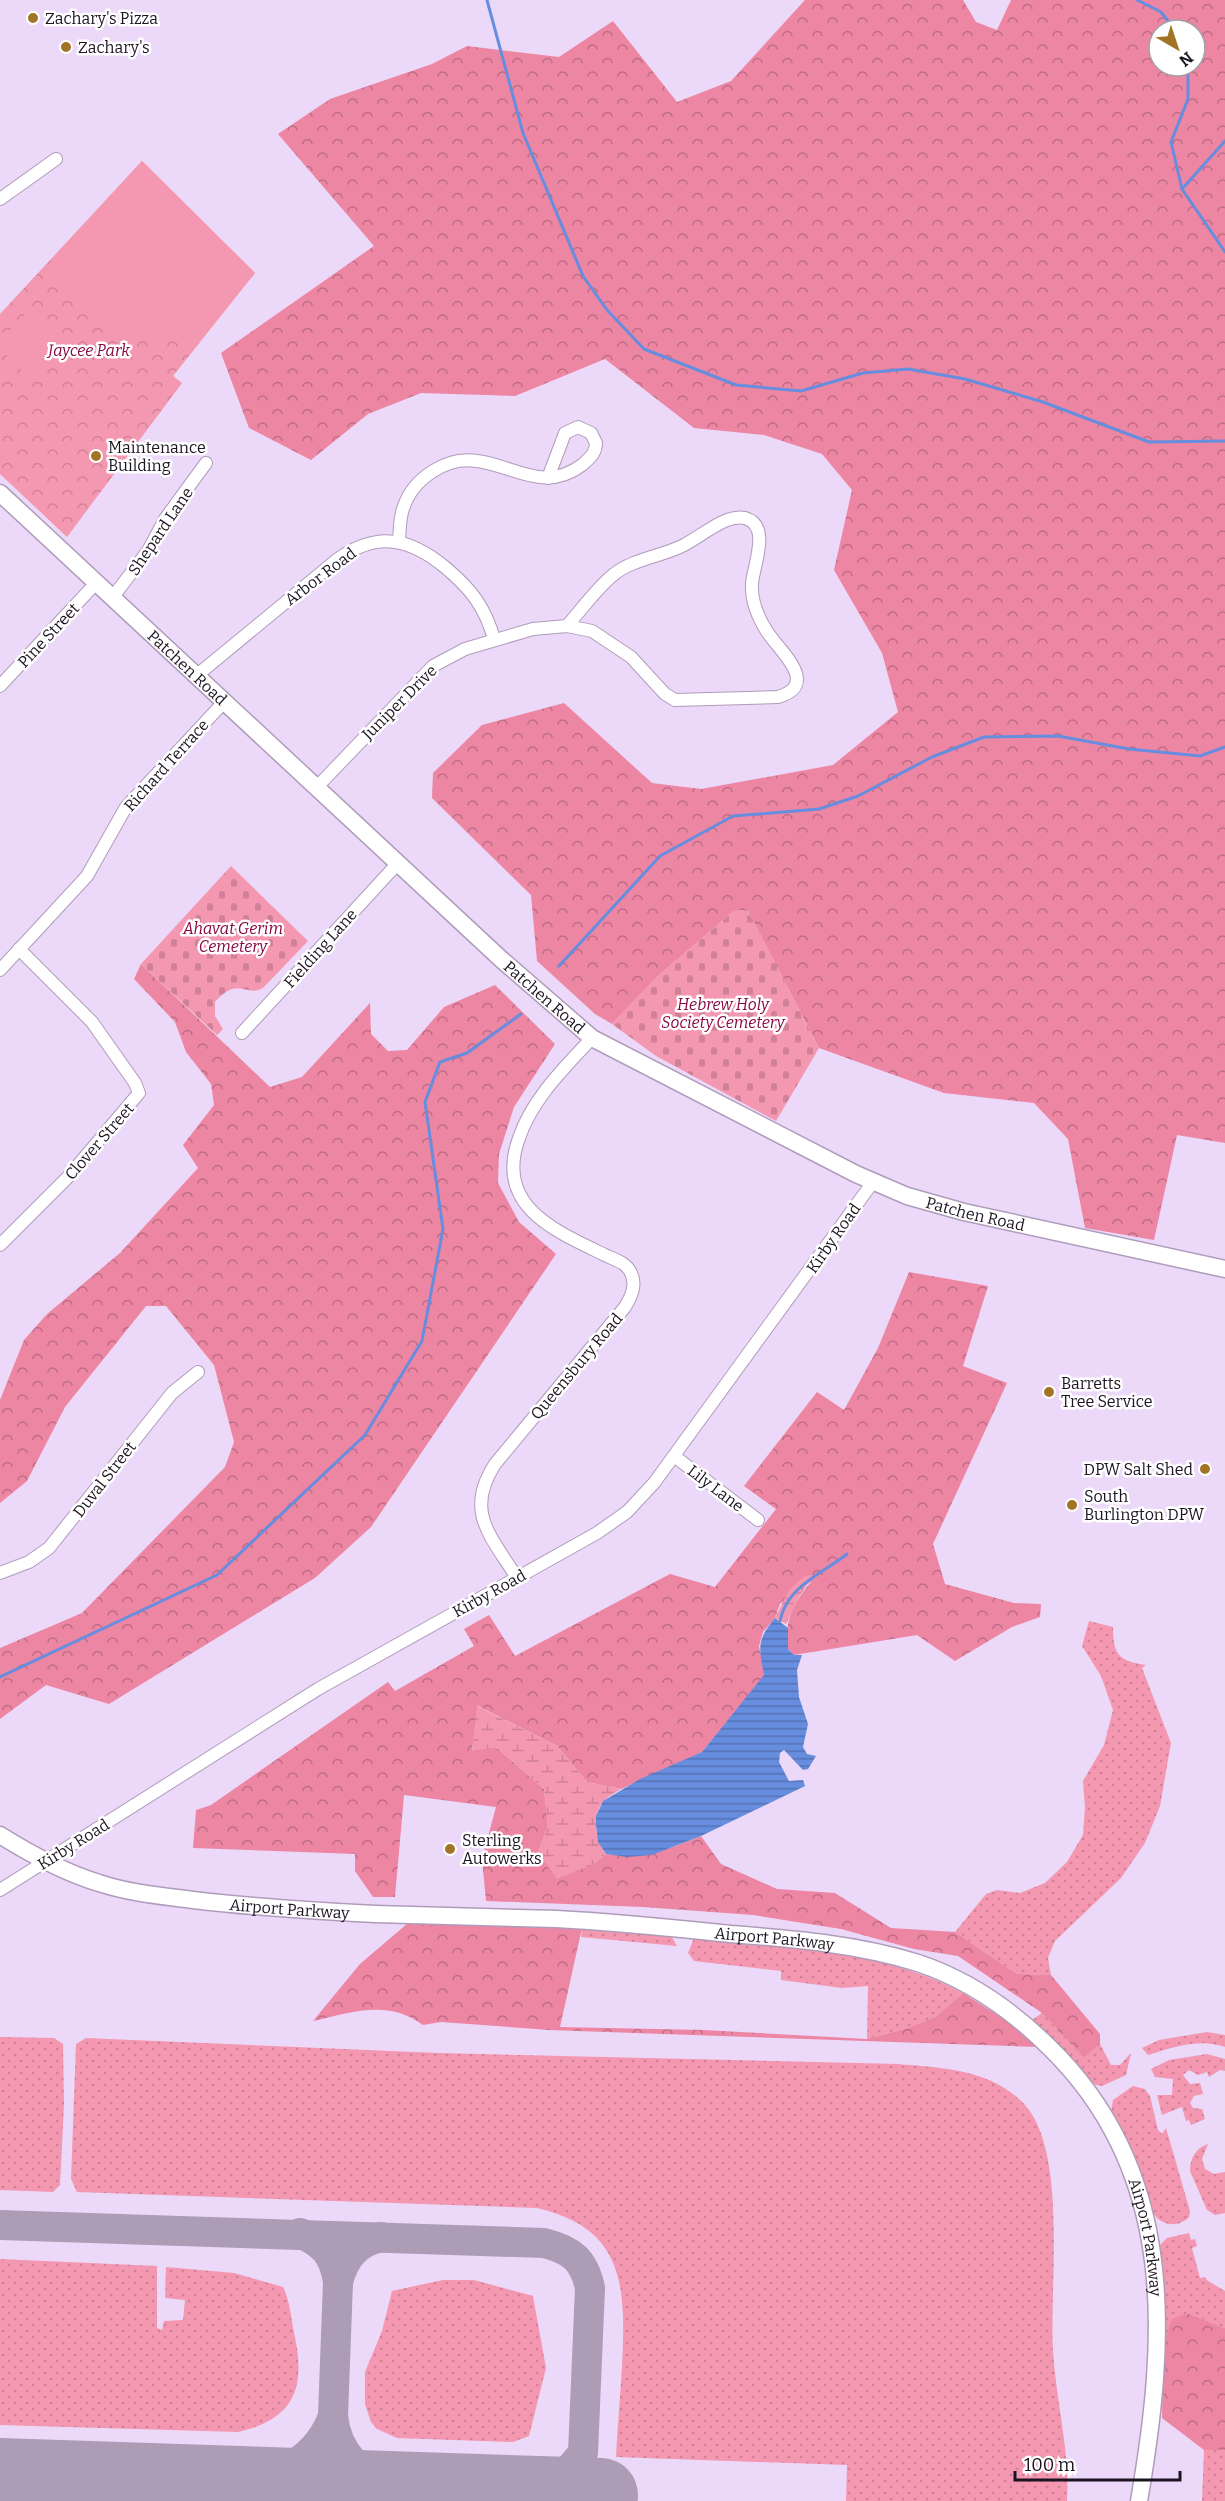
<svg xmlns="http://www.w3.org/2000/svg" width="1225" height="2501" font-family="Bitter,serif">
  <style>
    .grass { fill: url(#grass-dots) }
    .forest { fill: url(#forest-crowns); fill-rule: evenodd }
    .wetland { fill: url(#wetland-marsh) }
    .cemetery { fill: url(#cemetery-stones) }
    .park { fill: url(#park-crowns) }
    .garden { fill: #f497b0 }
    .water { fill: url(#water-rules) }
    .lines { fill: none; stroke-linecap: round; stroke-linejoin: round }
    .stream { stroke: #678dde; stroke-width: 3 }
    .taxiway { stroke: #ac9cb6; stroke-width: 30 }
    .runway { stroke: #ac9cb6; stroke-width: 74 }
    .street-casing { stroke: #af9cba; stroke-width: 14 }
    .secondary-casing { stroke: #af9cba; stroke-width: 19 }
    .street { stroke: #fff; stroke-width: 12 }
    .secondary { stroke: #fff; stroke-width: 16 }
    .poi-dot { fill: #a27426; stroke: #fff; stroke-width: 2 }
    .labels { text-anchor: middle; stroke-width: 5; stroke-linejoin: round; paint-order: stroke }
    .poi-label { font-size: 16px; fill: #1c1521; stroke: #fff; text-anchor: start }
    .park-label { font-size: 16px; font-style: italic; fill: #870842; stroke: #fff }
    .street-label { font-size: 16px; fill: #1c1521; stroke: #fff }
  </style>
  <defs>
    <pattern id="grass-dots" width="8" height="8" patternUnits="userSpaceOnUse" patternTransform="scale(1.5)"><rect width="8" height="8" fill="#f497b0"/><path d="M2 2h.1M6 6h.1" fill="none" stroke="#d18197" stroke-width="1.8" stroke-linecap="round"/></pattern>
    <pattern id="forest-crowns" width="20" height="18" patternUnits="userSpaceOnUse" patternTransform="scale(1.5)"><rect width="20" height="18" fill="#ec86a3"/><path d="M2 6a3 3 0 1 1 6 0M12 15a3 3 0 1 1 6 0" fill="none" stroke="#be6c84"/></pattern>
    <pattern id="wetland-marsh" width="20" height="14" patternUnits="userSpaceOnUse" patternTransform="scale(1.5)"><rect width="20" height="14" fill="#f497b0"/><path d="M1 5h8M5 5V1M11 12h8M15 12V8" fill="none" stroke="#d18197"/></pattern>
    <pattern id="cemetery-stones" width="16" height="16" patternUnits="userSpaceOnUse" patternTransform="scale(1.5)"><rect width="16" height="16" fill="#f497b0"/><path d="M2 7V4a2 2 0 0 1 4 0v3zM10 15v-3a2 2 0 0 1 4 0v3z" fill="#d18197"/></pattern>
    <pattern id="park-crowns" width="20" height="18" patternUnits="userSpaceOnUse" patternTransform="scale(1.5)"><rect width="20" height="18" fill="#f497b0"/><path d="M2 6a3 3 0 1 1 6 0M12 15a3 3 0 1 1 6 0" fill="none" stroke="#d18197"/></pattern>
    <pattern id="water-rules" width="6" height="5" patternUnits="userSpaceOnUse" patternTransform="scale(1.5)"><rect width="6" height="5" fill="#678dde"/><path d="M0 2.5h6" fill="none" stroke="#5472b4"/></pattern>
  </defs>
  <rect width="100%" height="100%" fill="#ecd8f9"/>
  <g class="grass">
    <path d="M1089,1621L1113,1627C1113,1655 1119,1661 1146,1665L1142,1668L1171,1743L1160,1806L1145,1843L1121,1878L1055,1941L1048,1958L1051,1975L1017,1974L955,1932L986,1894L997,1890L1020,1893L1045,1883L1067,1862L1083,1835L1085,1807L1083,1781L1104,1745L1113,1710L1101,1676L1082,1646Z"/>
    <polygon points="582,1928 670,1934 677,1946 581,1937"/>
    <path d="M694,1938C786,1947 880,1949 963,1993L935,2017L908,2028L867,2039L868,1986L842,1988L781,1980V1971L694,1961L688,1953Z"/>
    <polygon points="1042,2013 1084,2056 1100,2044 1111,2065 1120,2065 1131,2053 1126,2075 1102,2086 1092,2084 1032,2020"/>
    <path d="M1207,2032L1225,2035V2047C1199,2038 1174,2047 1148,2055L1142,2048L1159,2040Z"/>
    <polygon points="0,2037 54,2038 63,2044 64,2104 60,2185 53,2192 0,2190"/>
    <path d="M86,2038L439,2053L898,2064C943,2068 992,2069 1025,2105C1068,2153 1049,2288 1053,2351C1056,2401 1070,2451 1067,2501H846L847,2465L616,2457C618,2418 622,2380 623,2342C625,2270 613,2226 537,2208L77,2192L71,2179L76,2044Z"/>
    <polygon points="1207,2054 1225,2059 1225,2071 1220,2070 1209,2077 1207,2072 1198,2075 1189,2070 1183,2075 1190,2084 1200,2083 1203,2094 1194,2096 1190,2103 1193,2108 1202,2109 1205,2119 1191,2125 1189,2120 1186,2121 1182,2107 1162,2115 1157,2095 1172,2095 1173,2079 1155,2077 1151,2069 1169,2060"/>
    <path d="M1133,2086L1145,2089L1150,2096L1158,2130L1162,2134L1166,2128L1190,2211L1189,2217C1179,2228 1161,2226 1153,2213L1111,2112L1113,2100Z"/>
    <path d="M1208,2144L1202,2159L1205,2169L1214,2174L1225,2172V2213L1215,2215L1207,2210L1190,2171C1190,2158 1196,2148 1208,2144Z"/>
    <polygon points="1189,2233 1191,2240 1195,2239 1197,2246 1192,2248 1200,2278 1205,2277 1208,2281 1225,2291 1225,2328 1187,2313 1163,2348 1160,2245 1167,2238"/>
    <path d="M0,2259L157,2266V2328L162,2330L164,2321L183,2320L185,2300L165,2298L166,2267L234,2273L283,2287C289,2299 291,2315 293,2328C306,2383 299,2418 238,2432L0,2425Z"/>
    <polygon points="443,2280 474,2280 533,2296 546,2368 529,2436 513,2442 397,2438 377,2429 371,2422 365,2404 365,2372 382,2331 392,2291"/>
    <polygon points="1204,2450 1225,2450 1225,2501 1202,2501"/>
  </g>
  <g class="forest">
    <path d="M805,0H963L976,22L997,30L1011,0H1225V1143L1177,1135L1154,1240L1085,1228L1068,1139L1034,1103L944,1093L819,1048L748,911L735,910L658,976L612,1024L595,1014L537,961L531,895L432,798L433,773L482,725L564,703L652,783L701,789L833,765L898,712L882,653L834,570L852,490L822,454L764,435L694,428L605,359L515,396L421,393L368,414L311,460L249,428L221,353L374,246L278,134L330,99L432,64L467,46L559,57L613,21L677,102L731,81ZM1159,30H1195V66H1159Z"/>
    <polygon points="141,964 270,1087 302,1077 370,1003 371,1034 388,1051 407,1050 444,1007 495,985 555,1044 514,1107 499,1154 498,1183 519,1222 556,1254 371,1527 315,1578 109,1704 46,1685 0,1719 0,1648 82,1613 225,1467 234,1442 214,1365 166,1306 146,1306 65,1407 27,1481 0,1503 0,1400 24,1340 47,1314 120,1253 198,1168 183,1145 214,1105 211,1084 186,1052 175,1022 134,979"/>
    <path d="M909,1272L988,1286L963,1366L1007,1383L933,1544L945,1584L1014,1603L1041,1604L1040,1617L1012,1627L955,1661L917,1635L794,1655L788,1649C783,1622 794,1601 812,1581L780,1604L775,1618L763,1632L759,1646L765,1675L702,1752L621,1789L587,1782L557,1746L478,1706L472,1750L496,1747L544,1789L548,1825L538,1853L592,1865L606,1854C644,1860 666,1850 701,1836L721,1864L777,1889L835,1893L891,1928L955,1932L1017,1974L1051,1975L1100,2034V2044L1084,2057L1042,2013L958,1956L914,1949L841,1929L753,1915L643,1907L486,1901L482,1859L496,1807L404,1795L395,1897H373L355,1871V1854L193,1848L196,1810L211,1805L388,1682L395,1691L474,1646L464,1629L489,1615L515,1656L670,1574L715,1587L776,1509L744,1486L817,1392L844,1410L878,1348Z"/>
    <path d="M408,1923L582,1928L560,2027L703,2030L867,2039L908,2028L935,2017L963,1993L1004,2019L1038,2047L549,2030L441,2022L423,2025C388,1999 352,2012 313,2021L360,1964Z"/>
    <polygon points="1187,2313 1225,2328 1225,2450 1204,2450 1162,2418 1163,2348 1171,2320"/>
  </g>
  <g class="wetland">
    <polygon points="814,1575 800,1595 786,1624 775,1618 789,1590 805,1576"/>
    <path d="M477,1706L557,1746L587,1782L621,1789C616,1792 609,1796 605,1800C591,1812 595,1841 606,1854L592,1865L557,1879L538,1853L548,1825L544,1789L496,1747L472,1751Z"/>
  </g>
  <g class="cemetery">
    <path d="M231,866L308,941L263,988C245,998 239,975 215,1002V1016L223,1029L217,1035L141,964Z"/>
    <polygon points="735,910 748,911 819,1048 776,1121 656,1056 612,1024 658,976"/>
  </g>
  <polygon class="park" points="142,161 255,273 173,376 182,383 67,537 0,474 0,314"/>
  <g class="garden">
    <polygon points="142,161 255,273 212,324 185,335 157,341 114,331 41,272"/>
    <polygon points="34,306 65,337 26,375 0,349 0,340"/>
  </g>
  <path class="water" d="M775,1618L788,1628V1649L794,1655H802L797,1670L799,1697L808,1724L803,1747L807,1754L816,1756L808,1769L803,1770L784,1750L780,1753L779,1762L789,1781L803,1780L805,1786L701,1836L652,1855L627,1857L606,1854L598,1842L596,1825V1816L603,1801L640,1779L702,1752L764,1675C759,1647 756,1641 775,1618Z"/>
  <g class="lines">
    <g class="stream">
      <polyline points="487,0 523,133 583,276 607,310 644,349 736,385 801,391 863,373 908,369 965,379 1043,402 1149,442 1225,441"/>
      <polyline points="1137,0 1161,12 1175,30"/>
      <polyline points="1188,66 1188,99 1171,142 1182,189 1225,252"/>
      <polyline points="1182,189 1225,141"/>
      <polyline points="559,966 660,856 733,816 819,809 858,796 932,757 984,737 1058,736 1129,749 1200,756 1225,747"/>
      <path d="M780,1621C787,1586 822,1574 847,1554"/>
      <polyline points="0,1677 217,1575 365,1435 422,1341 443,1229 425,1102 440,1062 467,1053 521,1014"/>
    </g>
    <g class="taxiway">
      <path d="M0,2225L544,2243C572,2250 584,2260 590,2288L583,2453L567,2472L533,2493"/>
      <path d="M300,2233C324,2244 334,2255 338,2282C344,2258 357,2242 381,2237"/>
      <polyline points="333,2416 338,2282"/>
      <path d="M245,2482C284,2476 319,2455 333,2416C337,2456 363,2478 400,2487"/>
      <polyline points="441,2489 458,2501"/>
    </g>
    <polyline class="runway" points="0,2475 601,2495"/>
    <g class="street-casing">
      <g id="street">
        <polyline points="0,199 56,159"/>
        <path d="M399,542C400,530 399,518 404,506C414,478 447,456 477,461C515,466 544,493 582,465C590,458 596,453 596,443L591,433L578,427L565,433L548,478"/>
        <polyline points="112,598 148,551 165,519 206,463"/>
        <path d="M196,676L338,559C378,531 410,538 446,568C471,589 485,607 494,639"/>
        <polyline points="0,686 96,583"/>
        <path d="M316,788L433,666L465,649L533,629L567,626L592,631L631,657L665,694L675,700L778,697C822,684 777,649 766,630C758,617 751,599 752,583C754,564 771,525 745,518C739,517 733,518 727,520C712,526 699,537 684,545C661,557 634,558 613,575C596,589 582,609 567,626"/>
        <polyline points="0,970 87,876 126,807 224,702"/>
        <polyline points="242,1033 398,863"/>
        <polyline points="0,1245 68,1177 139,1093 135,1083 92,1022 19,949"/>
        <polyline points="674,1456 758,1520"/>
        <polyline points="0,1573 29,1562 49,1548 172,1393 198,1372"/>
        <path d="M517,1578C491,1536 464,1512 495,1464L625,1307C631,1297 637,1285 631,1273C626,1262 615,1260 605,1255C555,1231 494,1206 519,1138C532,1099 565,1067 592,1038"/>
        <polyline points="0,1890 318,1689 597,1533 627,1512 654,1483 873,1182"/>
      </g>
    </g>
    <g class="secondary-casing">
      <g id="secondary">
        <path id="s1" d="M0,493L502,960L592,1038L856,1174L907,1196L964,1212L1225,1269"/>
        <path id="s2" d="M0,1835C32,1855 63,1872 99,1883C129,1893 162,1896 193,1900C253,1907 314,1911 375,1914C435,1916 496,1917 557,1919C615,1922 673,1928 731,1934C794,1939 857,1944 918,1963C969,1980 1012,2010 1050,2048C1178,2173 1167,2339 1139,2501"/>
      </g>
    </g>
    <use href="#street" class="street"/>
    <use href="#secondary" class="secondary"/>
  </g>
  <g class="poi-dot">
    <circle cx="33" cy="18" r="6"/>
    <circle cx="66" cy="47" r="6"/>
    <circle cx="96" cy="456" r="6"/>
    <circle cx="1049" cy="1392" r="6"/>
    <circle cx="1205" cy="1469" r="6"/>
    <circle cx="1072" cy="1505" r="6"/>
    <circle cx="450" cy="1849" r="6"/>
  </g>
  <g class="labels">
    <g class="poi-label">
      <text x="45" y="24">Zachary's Pizza</text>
      <text x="78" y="53">Zachary's</text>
      <text x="108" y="453">Maintenance<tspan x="108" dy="18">Building</tspan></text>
      <text x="1061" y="1389">Barretts<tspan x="1061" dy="18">Tree Service</tspan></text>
      <text x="1193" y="1475" text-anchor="end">DPW Salt Shed</text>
      <text x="1084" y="1502">South<tspan x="1084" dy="18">Burlington DPW</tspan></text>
      <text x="462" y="1846">Sterling<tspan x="462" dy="18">Autowerks</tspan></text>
    </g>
    <g class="park-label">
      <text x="89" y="356">Jaycee Park</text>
      <text x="233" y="934">Ahavat Gerim<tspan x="233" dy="18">Cemetery</tspan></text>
      <text x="723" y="1010">Hebrew Holy<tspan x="723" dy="18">Society Cemetery</tspan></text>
    </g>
    <g class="street-label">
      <text transform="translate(160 531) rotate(-56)" y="6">Shepard Lane</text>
      <text transform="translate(320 576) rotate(-37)" y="6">Arbor Road</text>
      <text transform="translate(48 635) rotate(-47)" y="6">Pine Street</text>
      <text dy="6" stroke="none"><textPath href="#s1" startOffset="256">Patchen Road</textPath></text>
      <text transform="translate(399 702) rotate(-45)" y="6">Juniper Drive</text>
      <text transform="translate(166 765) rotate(-48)" y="6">Richard Terrace</text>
      <text transform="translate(320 948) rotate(-48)" y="6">Fielding Lane</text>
      <text dy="6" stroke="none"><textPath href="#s1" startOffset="742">Patchen Road</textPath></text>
      <text transform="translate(99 1141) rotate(-49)" y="6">Clover Street</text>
      <text dy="6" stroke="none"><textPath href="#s1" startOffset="1228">Patchen Road</textPath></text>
      <text transform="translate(833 1238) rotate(-55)" y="6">Kirby Road</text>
      <text transform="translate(576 1366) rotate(-50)" y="6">Queensbury Road</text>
      <text transform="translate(104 1479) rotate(-52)" y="6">Duval Street</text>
      <text transform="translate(716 1488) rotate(37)" y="6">Lily Lane</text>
      <text transform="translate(489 1593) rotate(-29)" y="6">Kirby Road</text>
      <text transform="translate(73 1844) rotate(-32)" y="6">Kirby Road</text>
      <text dy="6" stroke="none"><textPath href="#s2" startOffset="303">Airport Parkway</textPath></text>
      <text dy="6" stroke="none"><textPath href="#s2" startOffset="789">Airport Parkway</textPath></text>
      <text dy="6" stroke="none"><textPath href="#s2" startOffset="1310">Airport Parkway</textPath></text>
    </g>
  </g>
  <g transform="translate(1177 48) rotate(141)"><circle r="28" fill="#ffffff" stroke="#a4a1a6" stroke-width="1.5"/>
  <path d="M0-4.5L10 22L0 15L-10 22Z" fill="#a27426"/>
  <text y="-9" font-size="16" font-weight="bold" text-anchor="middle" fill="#1c1521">N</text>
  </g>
  <path d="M1015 2471v9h165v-9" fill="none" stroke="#1c1521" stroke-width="3"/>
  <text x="1024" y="2471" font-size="18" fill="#1c1521" stroke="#ffffff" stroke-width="4.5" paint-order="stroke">100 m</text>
</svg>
